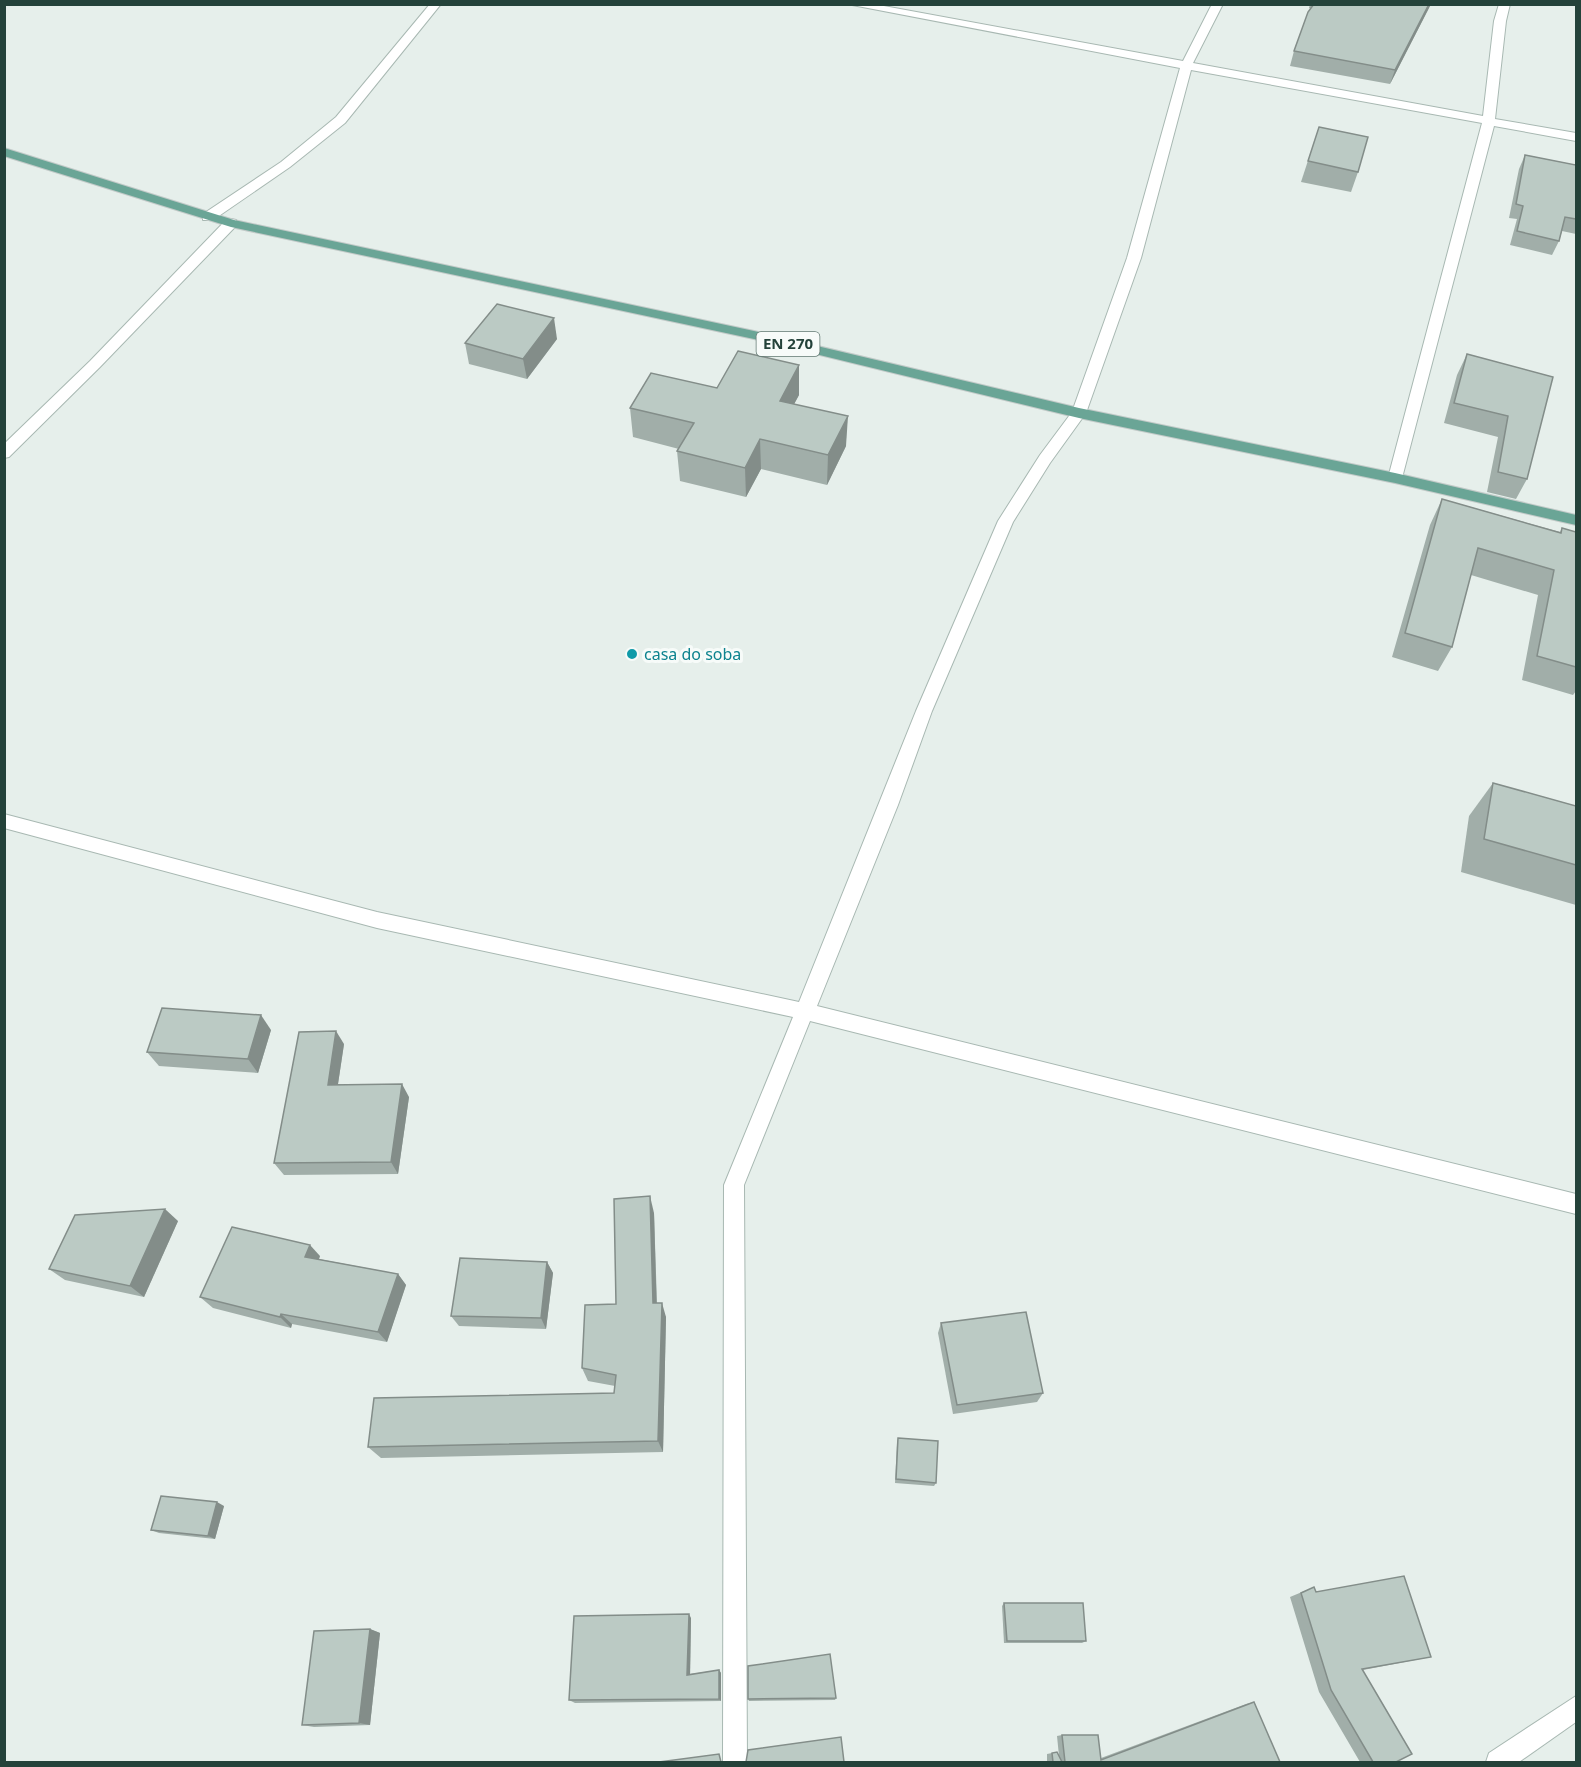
<svg xmlns="http://www.w3.org/2000/svg" width="1581" height="1767" font-family="'Noto Sans',sans-serif">
  <style>
    .lines { fill: none; stroke-linecap: round; stroke-linejoin: round }
    .street-casing { stroke: #a8b8b2; stroke-width: 2 }
    .primary-casing { stroke: #c2cac8; stroke-width: 2 }
    .street { fill: #fff; fill-rule: evenodd }
    .primary { fill: #6aa596; fill-rule: evenodd }
    .wall { fill: #a1aea9 }
    .shaded-wall { fill: #838d89 }
    .building { fill: #bbcac4; stroke: #838d89; stroke-width: 1.5 }
    .culture-dot { fill: #0f9aa8; stroke: #f7fbf9; stroke-width: 2 }
    .labels { text-anchor: middle; stroke-width: 6; stroke-linejoin: round; paint-order: stroke }
    .shield { fill: #f7fbf9; stroke: #637a73; stroke-width: 1.5 }
    .shield-label { font-size: 15px; font-weight: bold; fill: #24423a }
    .culture-label { font-size: 16px; fill: #0d838f; stroke: #f7fbf9; text-anchor: start }
  </style>
  <rect width="100%" height="100%" fill="#e6efeb"/>
  <g class="lines">
    <g class="street-casing">
      <g id="street">
        <polygon points="430,4 441,4 345,123 290,167 213,220 203,220 203,214 281,162 336,117"/>
        <polygon points="847,4 873,4 1183,61 1212,4 1223,4 1193,63 1483,116 1494,21 1499,4 1510,4 1506,21 1495,119 1576,133 1576,141 1494,126 1402,478 1395,483 1388,478 1482,123 1191,70 1141,258 1086,413 1050,463 1013,522 932,711 898,805 817,1006 1576,1194 1576,1214 810,1021 744,1185 747,1762 723,1762 724,1185 793,1017 377,928 4,828 4,814 377,912 799,1002 916,711 998,521 1040,455 1072,412 1127,258 1180,68"/>
        <polygon points="231,219 236,220 236,226 100,367 9,457 4,458 4,444 90,361 226,220"/>
        <polygon points="1576,1696 1576,1722 1519,1762 1486,1762 1489,1753"/>
      </g>
    </g>
    <g class="primary-casing">
      <polygon id="primary" points="4,148 234,220 754,331 1079,408 1395,473 1576,515 1576,525 1395,483 1079,418 754,339 231,227 4,156"/>
    </g>
    <use href="#street" class="street"/>
    <use href="#primary" class="primary"/>
  </g>
  <g class="wall">
    <polygon points="1310,4 1431,4 1390,84 1290,66 1294,51 1311,9 1309,8"/>
    <polygon points="1319,127 1358,172 1351,192 1301,182"/>
    <polygon points="1525,155 1576,165 1576,234 1562,231 1559,241 1552,255 1510,245 1517,219 1509,218 1519,169"/>
    <polygon points="557,339 527,379 469,364 465,343"/>
    <polygon points="1467,354 1553,377 1527,479 1516,499 1487,492 1498,437 1444,423 1457,375"/>
    <polygon points="799,365 799,395 794,404 846,446 827,485 761,469 746,497 680,481 677,451 679,449 633,437 630,408 717,388"/>
    <polygon points="1442,499 1560,532 1562,528 1576,532 1576,691 1573,695 1522,680 1538,595 1471,575 1452,647 1438,671 1392,657 1430,525"/>
    <polygon points="1493,783 1576,806 1576,905 1461,872 1469,816"/>
    <polygon points="271,1030 258,1073 159,1066 147,1052"/>
    <polygon points="344,1044 338,1084 409,1097 398,1174 284,1175 274,1163"/>
    <polygon points="654,1213 657,1303 666,1317 663,1452 381,1458 368,1447 614,1393 615,1386 588,1381 582,1368 616,1304"/>
    <polygon points="178,1221 144,1297 65,1280 49,1269"/>
    <polygon points="320,1256 319,1259 398,1274 406,1285 387,1342 292,1324 291,1328 213,1308 200,1297"/>
    <polygon points="547,1262 553,1273 546,1329 459,1326 451,1316"/>
    <polygon points="941,1323 1043,1393 1037,1402 953,1414 938,1333"/>
    <polygon points="898,1438 936,1483 934,1486 895,1483 897,1442"/>
    <polygon points="224,1506 215,1539 159,1533 151,1530"/>
    <polygon points="1314,1587 1316,1592 1431,1657 1363,1670 1396,1762 1360,1762 1319,1692 1290,1597"/>
    <polygon points="1004,1603 1086,1641 1082,1643 1004,1643 1002,1606"/>
    <polygon points="691,1618 690,1674 719,1670 721,1673 721,1701 575,1703 569,1700"/>
    <polygon points="370,1629 380,1633 370,1725 314,1727 302,1725"/>
    <polygon points="836,1698 835,1700 749,1701 748,1699"/>
    <polygon points="1254,1702 1280,1762 1047,1762 1047,1754 1057,1752 1059,1756 1057,1736 1062,1735 1101,1758 1246,1704"/>
  </g>
  <g class="shaded-wall">
    <polygon points="1429,4 1431,4 1390,84 1395,70"/>
    <polygon points="554,318 557,339 527,379 523,359"/>
    <polygon points="799,365 799,395 780,430 780,401"/>
    <polygon points="848,416 846,446 827,485 828,455"/>
    <polygon points="760,439 761,469 746,497 745,468"/>
    <polygon points="261,1015 271,1030 258,1073 248,1059"/>
    <polygon points="336,1031 344,1044 336,1097 328,1085"/>
    <polygon points="402,1084 409,1097 398,1174 391,1162"/>
    <polygon points="650,1196 654,1213 657,1318 653,1303"/>
    <polygon points="165,1209 178,1221 144,1297 130,1286"/>
    <polygon points="310,1245 320,1256 315,1268 305,1257"/>
    <polygon points="547,1262 553,1273 546,1329 541,1318"/>
    <polygon points="398,1274 406,1285 387,1342 378,1332"/>
    <polygon points="662,1303 666,1317 663,1452 658,1441"/>
    <polygon points="281,1314 292,1324 291,1328 280,1317"/>
    <polygon points="217,1502 224,1506 215,1539 208,1536"/>
    <polygon points="689,1614 691,1618 690,1678 687,1675"/>
    <polygon points="370,1629 380,1633 370,1725 359,1723"/>
    <polygon points="719,1670 721,1673 721,1701 719,1699"/>
  </g>
  <g class="building">
    <polygon points="1314,4 1429,4 1395,70 1294,51 1308,12"/>
    <polygon points="1319,127 1368,137 1358,172 1308,161"/>
    <polygon points="1525,155 1576,165 1576,219 1565,217 1559,241 1517,231 1523,206 1516,204"/>
    <polygon points="497,304 554,318 523,359 465,343"/>
    <polygon points="738,351 799,365 780,401 848,416 828,455 760,439 745,468 677,451 694,423 630,408 651,373 717,388"/>
    <polygon points="1467,354 1553,377 1527,479 1498,472 1508,416 1454,403"/>
    <polygon points="1442,499 1561,533 1562,528 1576,532 1576,667 1537,656 1554,570 1478,548 1452,647 1405,633"/>
    <polygon points="1493,783 1576,806 1576,865 1484,839"/>
    <polygon points="162,1008 261,1015 248,1059 147,1052"/>
    <polygon points="336,1031 328,1085 402,1084 391,1162 274,1163 299,1032"/>
    <polygon points="650,1196 653,1303 662,1303 658,1441 368,1447 374,1398 614,1393 616,1375 582,1368 585,1305 616,1304 614,1199"/>
    <polygon points="165,1209 130,1286 49,1269 75,1215"/>
    <polygon points="232,1227 310,1245 305,1257 398,1274 378,1332 281,1314 280,1317 200,1297"/>
    <polygon points="460,1258 547,1262 541,1318 451,1316"/>
    <polygon points="1026,1312 1043,1393 957,1405 941,1323"/>
    <polygon points="898,1438 938,1441 936,1483 896,1479"/>
    <polygon points="161,1496 217,1502 208,1536 151,1530"/>
    <polygon points="1404,1576 1431,1657 1362,1669 1412,1754 1396,1762 1373,1762 1331,1690 1301,1593 1314,1587 1316,1592"/>
    <polygon points="1004,1603 1083,1603 1086,1641 1007,1641"/>
    <polygon points="689,1614 687,1675 719,1670 719,1699 569,1700 574,1616"/>
    <polygon points="370,1629 359,1723 302,1725 314,1631"/>
    <polygon points="830,1654 836,1698 748,1699 748,1666"/>
    <polygon points="1254,1702 1280,1762 1065,1762 1062,1735 1098,1735 1101,1760"/>
    <polygon points="841,1737 844,1762 746,1762 748,1750"/>
    <polygon points="1057,1752 1062,1762 1053,1762 1052,1753"/>
    <polygon points="719,1754 721,1762 659,1762"/>
  </g>
  <circle class="culture-dot" cx="632" cy="654" r="6"/>
  <g class="labels">
    <rect class="shield" x="756.5" y="332" width="63" height="24" rx="4.5"/>
    <g class="shield-label">
      <text x="788" y="349">EN 270</text>
    </g>
    <g class="culture-label">
      <text x="644" y="660">casa do soba</text>
    </g>
  </g>
  <rect width="1581" height="1767" fill="none" stroke="#24423a" stroke-width="12"/>
</svg>
